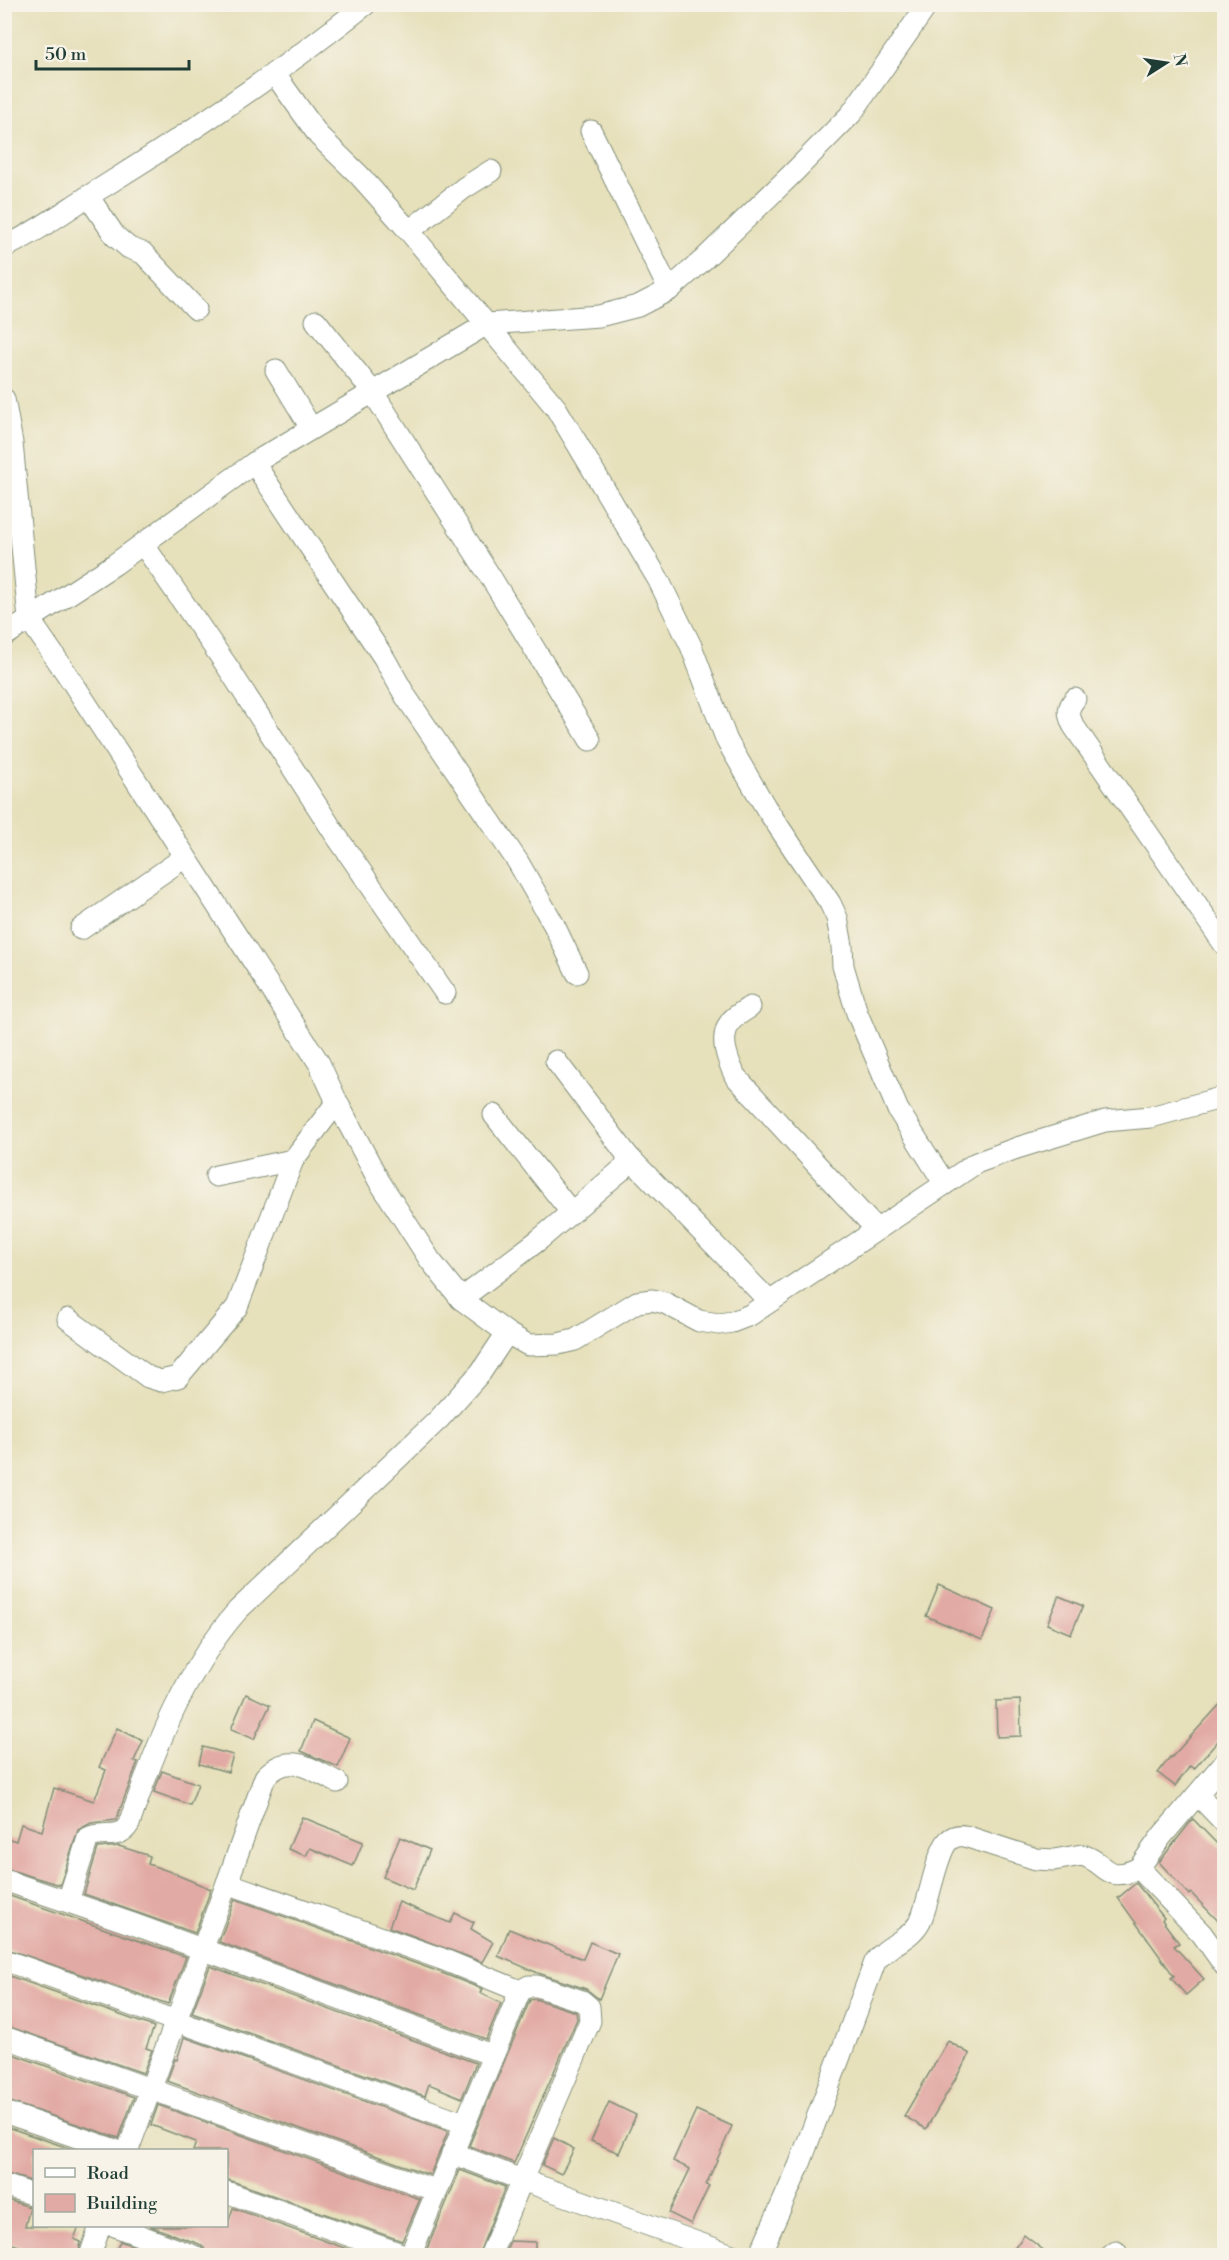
<svg xmlns="http://www.w3.org/2000/svg" width="1229" height="2260" font-family="'Libre Bodoni',serif">
  <style>
    .building { fill: #e2aaa4 }
    .lines { fill: none; stroke-linecap: round; stroke-linejoin: round }
    .minor-casing { stroke: #828e78; stroke-width: 23 }
    .minor { stroke: #fff; stroke-width: 21 }
  </style>
  <rect width="100%" height="100%" fill="#f7f3e8"/>
  <filter id="ink" filterUnits="userSpaceOnUse"><feTurbulence type="fractalNoise" baseFrequency=".0167" numOctaves="2"/><feDisplacementMap in="SourceGraphic" scale="12" xChannelSelector="R" yChannelSelector="G"/><feConvolveMatrix kernelMatrix="1 2 1 2 8 2 1 2 1" color-interpolation-filters="sRGB"/></filter>
  <filter id="wash" filterUnits="userSpaceOnUse"><feTurbulence type="fractalNoise" baseFrequency=".008" numOctaves="4" result="noise"/><feDisplacementMap in="SourceGraphic" scale="24" xChannelSelector="R" yChannelSelector="G"/><feGaussianBlur stdDeviation="1.35" result="paint"/><feColorMatrix in="noise" values="0 0 0 0 0 0 0 0 0 0 0 0 0 0 0 0 0 1.4 0 .05"/><feComposite in="paint" operator="in"/></filter>
  <g filter="url(#wash)">
    <rect width="100%" height="100%" fill="#e6e0bb"/>
    <g id="blocks">
      <g class="building">
        <polygon points="939,1585 995,1610 982,1640 926,1616"/>
        <polygon points="1059,1596 1083,1606 1071,1634 1047,1624"/>
        <polygon points="246,1694 270,1705 254,1739 231,1729"/>
        <polygon points="1020,1700 1021,1736 997,1737 996,1701"/>
        <polygon points="1224,1700 1224,1734 1194,1769 1190,1766 1175,1786 1158,1773 1170,1757 1171,1758"/>
        <polygon points="313,1721 350,1738 338,1767 301,1751"/>
        <polygon points="117,1728 143,1741 134,1761 138,1762 116,1820 91,1823 78,1830 60,1885 4,1868 4,1837 16,1841 21,1824 42,1831 54,1788 94,1801 106,1770 99,1767"/>
        <polygon points="203,1747 233,1755 228,1772 199,1764"/>
        <polygon points="162,1771 198,1784 190,1805 154,1792"/>
        <polygon points="302,1817 363,1842 353,1866 310,1848 306,1856 288,1849"/>
        <polygon points="1193,1819 1224,1851 1224,1927 1191,1893 1189,1895 1159,1862"/>
        <polygon points="400,1837 430,1850 413,1890 383,1877"/>
        <polygon points="119,1846 150,1856 148,1864 177,1874 177,1875 211,1889 195,1933 84,1894 98,1848"/>
        <polygon points="1136,1883 1164,1918 1162,1920 1179,1943 1174,1946 1204,1979 1186,1995 1171,1978 1174,1976 1118,1898"/>
        <polygon points="4,1894 186,1957 168,2004 4,1948"/>
        <polygon points="235,1899 437,1971 482,1989 480,1993 501,2003 486,2039 219,1942"/>
        <polygon points="399,1902 450,1923 455,1913 474,1922 471,1929 493,1942 482,1962 389,1927"/>
        <polygon points="509,1929 583,1959 590,1942 618,1954 599,1999 586,1989 538,1973 498,1956"/>
        <polygon points="210,1966 476,2063 462,2098 429,2084 425,2096 192,2013"/>
        <polygon points="4,1974 154,2027 146,2048 152,2050 143,2073 4,2025"/>
        <polygon points="535,1999 576,2012 577,2019 514,2163 469,2146 530,2000"/>
        <polygon points="184,2037 448,2131 430,2175 167,2081 175,2059 177,2060"/>
        <polygon points="948,2041 970,2054 926,2129 904,2116"/>
        <polygon points="4,2051 134,2097 119,2138 4,2100"/>
        <polygon points="609,2102 636,2115 619,2153 591,2141"/>
        <polygon points="158,2105 420,2199 402,2241 226,2179 226,2151 193,2151 196,2142 151,2125"/>
        <polygon points="696,2110 732,2126 706,2185 709,2186 691,2224 669,2213 690,2169 673,2161"/>
        <polygon points="4,2126 77,2151 34,2151 34,2182 4,2173"/>
        <polygon points="554,2138 574,2149 561,2174 542,2165"/>
        <polygon points="460,2170 505,2187 478,2256 424,2256"/>
        <polygon points="4,2199 30,2207 25,2226 79,2226 74,2239 81,2242 78,2256 47,2256 4,2241"/>
        <polygon points="233,2208 367,2256 207,2256 204,2248 199,2244 150,2226 227,2226"/>
        <polygon points="1024,2235 1051,2256 1009,2256"/>
        <polygon points="120,2241 157,2256 114,2256"/>
        <polygon points="510,2241 535,2242 535,2256 504,2256"/>
      </g>
    </g>
  </g>
  <g filter="url(#ink)">
    <use href="#blocks" fill-opacity="0" stroke="#828e78" stroke-width="1.5"/>
    <g class="lines">
      <g class="minor-casing">
        <g id="minor">
          <polyline points="274,73 319,136 359,175 409,231 556,408 658,579 691,646 727,741 766,808 830,903 837,918 842,946 843,966 857,1013 898,1110 945,1184"/>
          <polyline points="591,131 669,290"/>
          <polyline points="88,196 115,236 129,248 143,253 196,309"/>
          <polyline points="409,231 464,188 491,171"/>
          <path d="M4,247C35,234 73,205 103,187C193,131 282,71 366,4"/>
          <polyline points="316,321 372,391 493,581 590,740"/>
          <polyline points="276,370 311,428"/>
          <polyline points="4,399 12,443 29,619 71,680 319,1063 337,1102 379,1181 430,1260 461,1299 507,1333 528,1345 558,1344 575,1340 637,1302 652,1300 665,1303 699,1321 719,1324 732,1322 750,1315 976,1163 1017,1148 1105,1121 1151,1117 1224,1097"/>
          <polyline points="254,463 384,658 406,697 518,862 554,925 577,973"/>
          <polyline points="143,544 227,666 335,834 445,993"/>
          <polyline points="4,636 115,564 254,463 487,324 599,316 638,306 669,290 702,261 791,175 851,114 928,4"/>
          <path d="M1075,699C1067,708 1068,714 1073,725L1224,944"/>
          <polyline points="81,929 185,857"/>
          <path d="M750,1007C744,1011 735,1016 731,1021C718,1038 728,1060 735,1076L876,1229"/>
          <polyline points="494,1115 571,1212"/>
          <polyline points="628,1156 769,1301"/>
          <polyline points="216,1176 293,1160"/>
          <polyline points="461,1299 540,1239 625,1167 628,1156 556,1061"/>
          <polyline points="68,1319 148,1377 161,1381 178,1377 237,1307 293,1160 337,1102"/>
          <polyline points="1224,1763 1161,1837 1139,1868 1202,1934 1224,1965"/>
          <polyline points="1198,1795 1224,1822"/>
          <polyline points="4,1880 133,1924 492,2055"/>
          <path d="M227,1883L265,1777C289,1751 311,1769 337,1782"/>
          <path d="M68,1901L88,1838C103,1830 119,1841 129,1824C155,1749 185,1670 238,1610L439,1419L481,1372L507,1333"/>
          <polyline points="4,1960 464,2123"/>
          <polyline points="4,2037 437,2191"/>
          <polyline points="4,2112 115,2150"/>
          <polyline points="128,2150 227,1883 442,1959 520,1991 529,1986 537,1986 582,2001 589,2007 590,2021 522,2180 452,2153"/>
          <polyline points="4,2185 34,2195"/>
          <polyline points="226,2192 407,2256"/>
          <polyline points="115,2226 194,2256"/>
          <polyline points="90,2256 100,2226"/>
          <polyline points="410,2256 520,1991"/>
          <polyline points="490,2256 522,2180 735,2256"/>
          <path d="M759,2256L799,2166L875,1962C887,1944 914,1939 922,1917C929,1900 937,1853 948,1841C953,1836 959,1835 965,1836L1036,1859L1054,1860L1082,1855C1109,1863 1104,1884 1139,1868"/>
          <polyline points="1111,2256 1116,2252"/>
        </g>
      </g>
      <use href="#minor" class="minor"/>
    </g>
  </g>
  <rect width="1229" height="2260" fill="none" stroke="#f7f3e8" stroke-width="24"/>
  <rect x="33" y="2149" width="195" height="78" fill="#f7f3e8" stroke="#a1aaa0" stroke-width="1.5"/>
  <rect x="45" y="2168" width="30" height="9" fill="#ffffff" stroke="#a1aaa0" stroke-width="1.5"/>
  <text x="87" y="2179" font-size="18" fill="#1f3d34">Road</text>
  <rect x="45" y="2194" width="30" height="18" fill="#e2aaa4" stroke="#a1aaa0" stroke-width="1.5"/>
  <text x="87" y="2209" font-size="18" fill="#1f3d34">Building</text>
  <g transform="translate(1166 63) rotate(78)" stroke="#f7f3e8" stroke-width="4.5" paint-order="stroke">
  <path d="M0-4.5L10 22L0 15L-10 22Z" fill="#1f3d34"/>
  <text y="-9" font-size="16" font-weight="bold" text-anchor="middle" fill="#1f3d34">N</text>
  </g>
  <path d="M36 60v9h153v-9" fill="none" stroke="#1f3d34" stroke-width="3"/>
  <text x="45" y="60" font-size="18" fill="#1f3d34" stroke="#f7f3e8" stroke-width="4.5" paint-order="stroke">50 m</text>
</svg>
